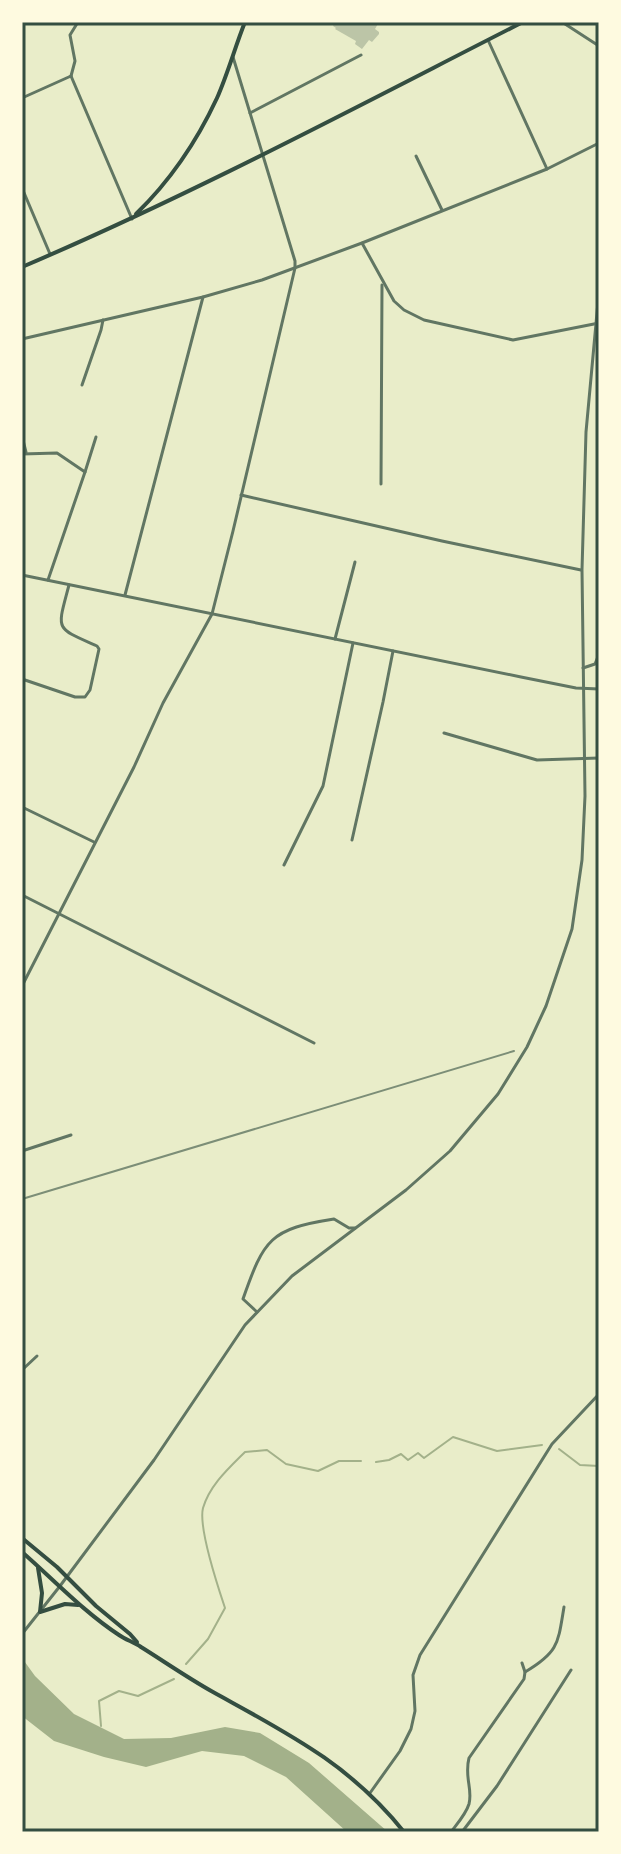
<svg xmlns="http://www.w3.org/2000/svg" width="621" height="1854" font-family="'IBM Plex Serif',serif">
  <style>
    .water { fill: #a3b18a }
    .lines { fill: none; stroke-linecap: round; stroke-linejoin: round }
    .stream { stroke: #a3b18a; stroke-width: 2 }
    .building { fill: #bcc5a7 }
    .minor { stroke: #617663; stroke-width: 3 }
    .tertiary { stroke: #617663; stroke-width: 3 }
    .secondary { stroke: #344e41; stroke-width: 4 }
    .primary { stroke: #344e41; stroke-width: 4 }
    .trunk { stroke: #344e41; stroke-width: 4 }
    .rail { stroke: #7c8e77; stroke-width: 2 }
    .neatline { fill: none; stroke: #344e41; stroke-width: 3 }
  </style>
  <rect width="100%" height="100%" fill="#e9edc9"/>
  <polygon class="water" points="22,1658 35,1676 74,1714 124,1739 171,1738 225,1727 260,1733 309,1763 388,1832 347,1832 286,1777 244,1756 202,1751 146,1767 104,1757 54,1741 22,1716"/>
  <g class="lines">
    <g class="stream">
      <polyline points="559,1449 580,1465 599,1466"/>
      <polyline points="376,1462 389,1460 401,1454 408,1460 418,1453 424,1458 453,1437 497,1451 542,1445"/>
      <path d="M186,1664L208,1639L225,1608C218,1587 198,1528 203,1508C210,1485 228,1469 245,1452L267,1450L286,1464L318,1471L339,1461H361"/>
      <polyline points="101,1726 99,1701 119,1691 138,1696 174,1679"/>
    </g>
  </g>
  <polygon class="building" points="335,22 379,22 375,29 379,32 379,34 372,42 369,40 362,49 355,44 356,41 335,29 336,28 333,26"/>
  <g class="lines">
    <g class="minor">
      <polyline points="562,22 599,46"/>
      <polyline points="488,40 547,169"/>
      <polyline points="71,76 132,219"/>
      <polyline points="71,76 75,61 70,35 78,22"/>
      <polyline points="22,98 71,76"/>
      <polyline points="250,113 361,55"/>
      <polyline points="416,156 442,210"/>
      <polyline points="22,188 50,254"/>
      <polyline points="362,243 394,301 404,310 424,320 513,340 599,323"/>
      <polyline points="82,385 101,330 103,320"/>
      <polyline points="22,436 26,452"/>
      <polyline points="22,454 57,453 85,472 48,580"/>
      <polyline points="85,472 96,437"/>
      <polyline points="381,484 382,285"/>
      <polyline points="241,495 442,541 581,570"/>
      <polyline points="125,595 203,297"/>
      <polyline points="335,639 355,562"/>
      <polyline points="583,668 595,664 599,654"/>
      <path d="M22,679L75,697H85L90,690L99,649L97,646C54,627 57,631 69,585"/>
      <polyline points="444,733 537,760 599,758"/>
      <polyline points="22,807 94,842"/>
      <polyline points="352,840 383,702 393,651"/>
      <polyline points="284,865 323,786 353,643"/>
      <polyline points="22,895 314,1043"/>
      <polyline points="22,1151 71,1135"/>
      <path d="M257,1312L243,1299C264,1239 270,1229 334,1219L349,1228H355"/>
      <polyline points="22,1370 37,1356"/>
      <path d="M525,1672C559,1652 558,1643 564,1607"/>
      <polyline points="370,1793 400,1751 411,1729 415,1711 413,1675 420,1655 552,1444 599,1394"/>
      <path d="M451,1832C457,1824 466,1814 469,1804C473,1789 464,1777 469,1758L524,1679L525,1672L522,1663"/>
      <polyline points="462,1832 497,1786 571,1670"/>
    </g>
    <g class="tertiary">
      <polyline points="22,339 203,297 262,280 362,243 547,169 599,143"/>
      <polyline points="22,575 521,677 576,688 599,689"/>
      <polyline points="22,986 134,767 163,703 212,614 233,531 295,268 295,261 233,57"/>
      <polyline points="22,1634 60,1586 154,1460 245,1325 292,1276 406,1190 450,1151 498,1094 527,1047 546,1006 572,929 582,860 585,796 582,570 586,432 599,291"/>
    </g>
    <path class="secondary" d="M136,214C170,181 197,141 217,98C228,73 235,47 245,22"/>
    <path class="primary" d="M22,267C193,194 358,106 523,22"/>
    <g class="trunk">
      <polyline points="22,1538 57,1567 96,1606 130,1634 137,1642"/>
      <path d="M22,1552C54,1580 84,1612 119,1635C126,1640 134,1642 141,1647C165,1662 188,1678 213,1692C287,1733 350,1764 404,1832"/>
      <polyline points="38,1568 42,1593 40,1612 65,1604 78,1605"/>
    </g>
    <polyline class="rail" points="22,1199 514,1051"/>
  </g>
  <rect width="621" height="1854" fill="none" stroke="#fefae0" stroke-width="48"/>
  <rect x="24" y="24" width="573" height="1806" class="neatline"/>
</svg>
